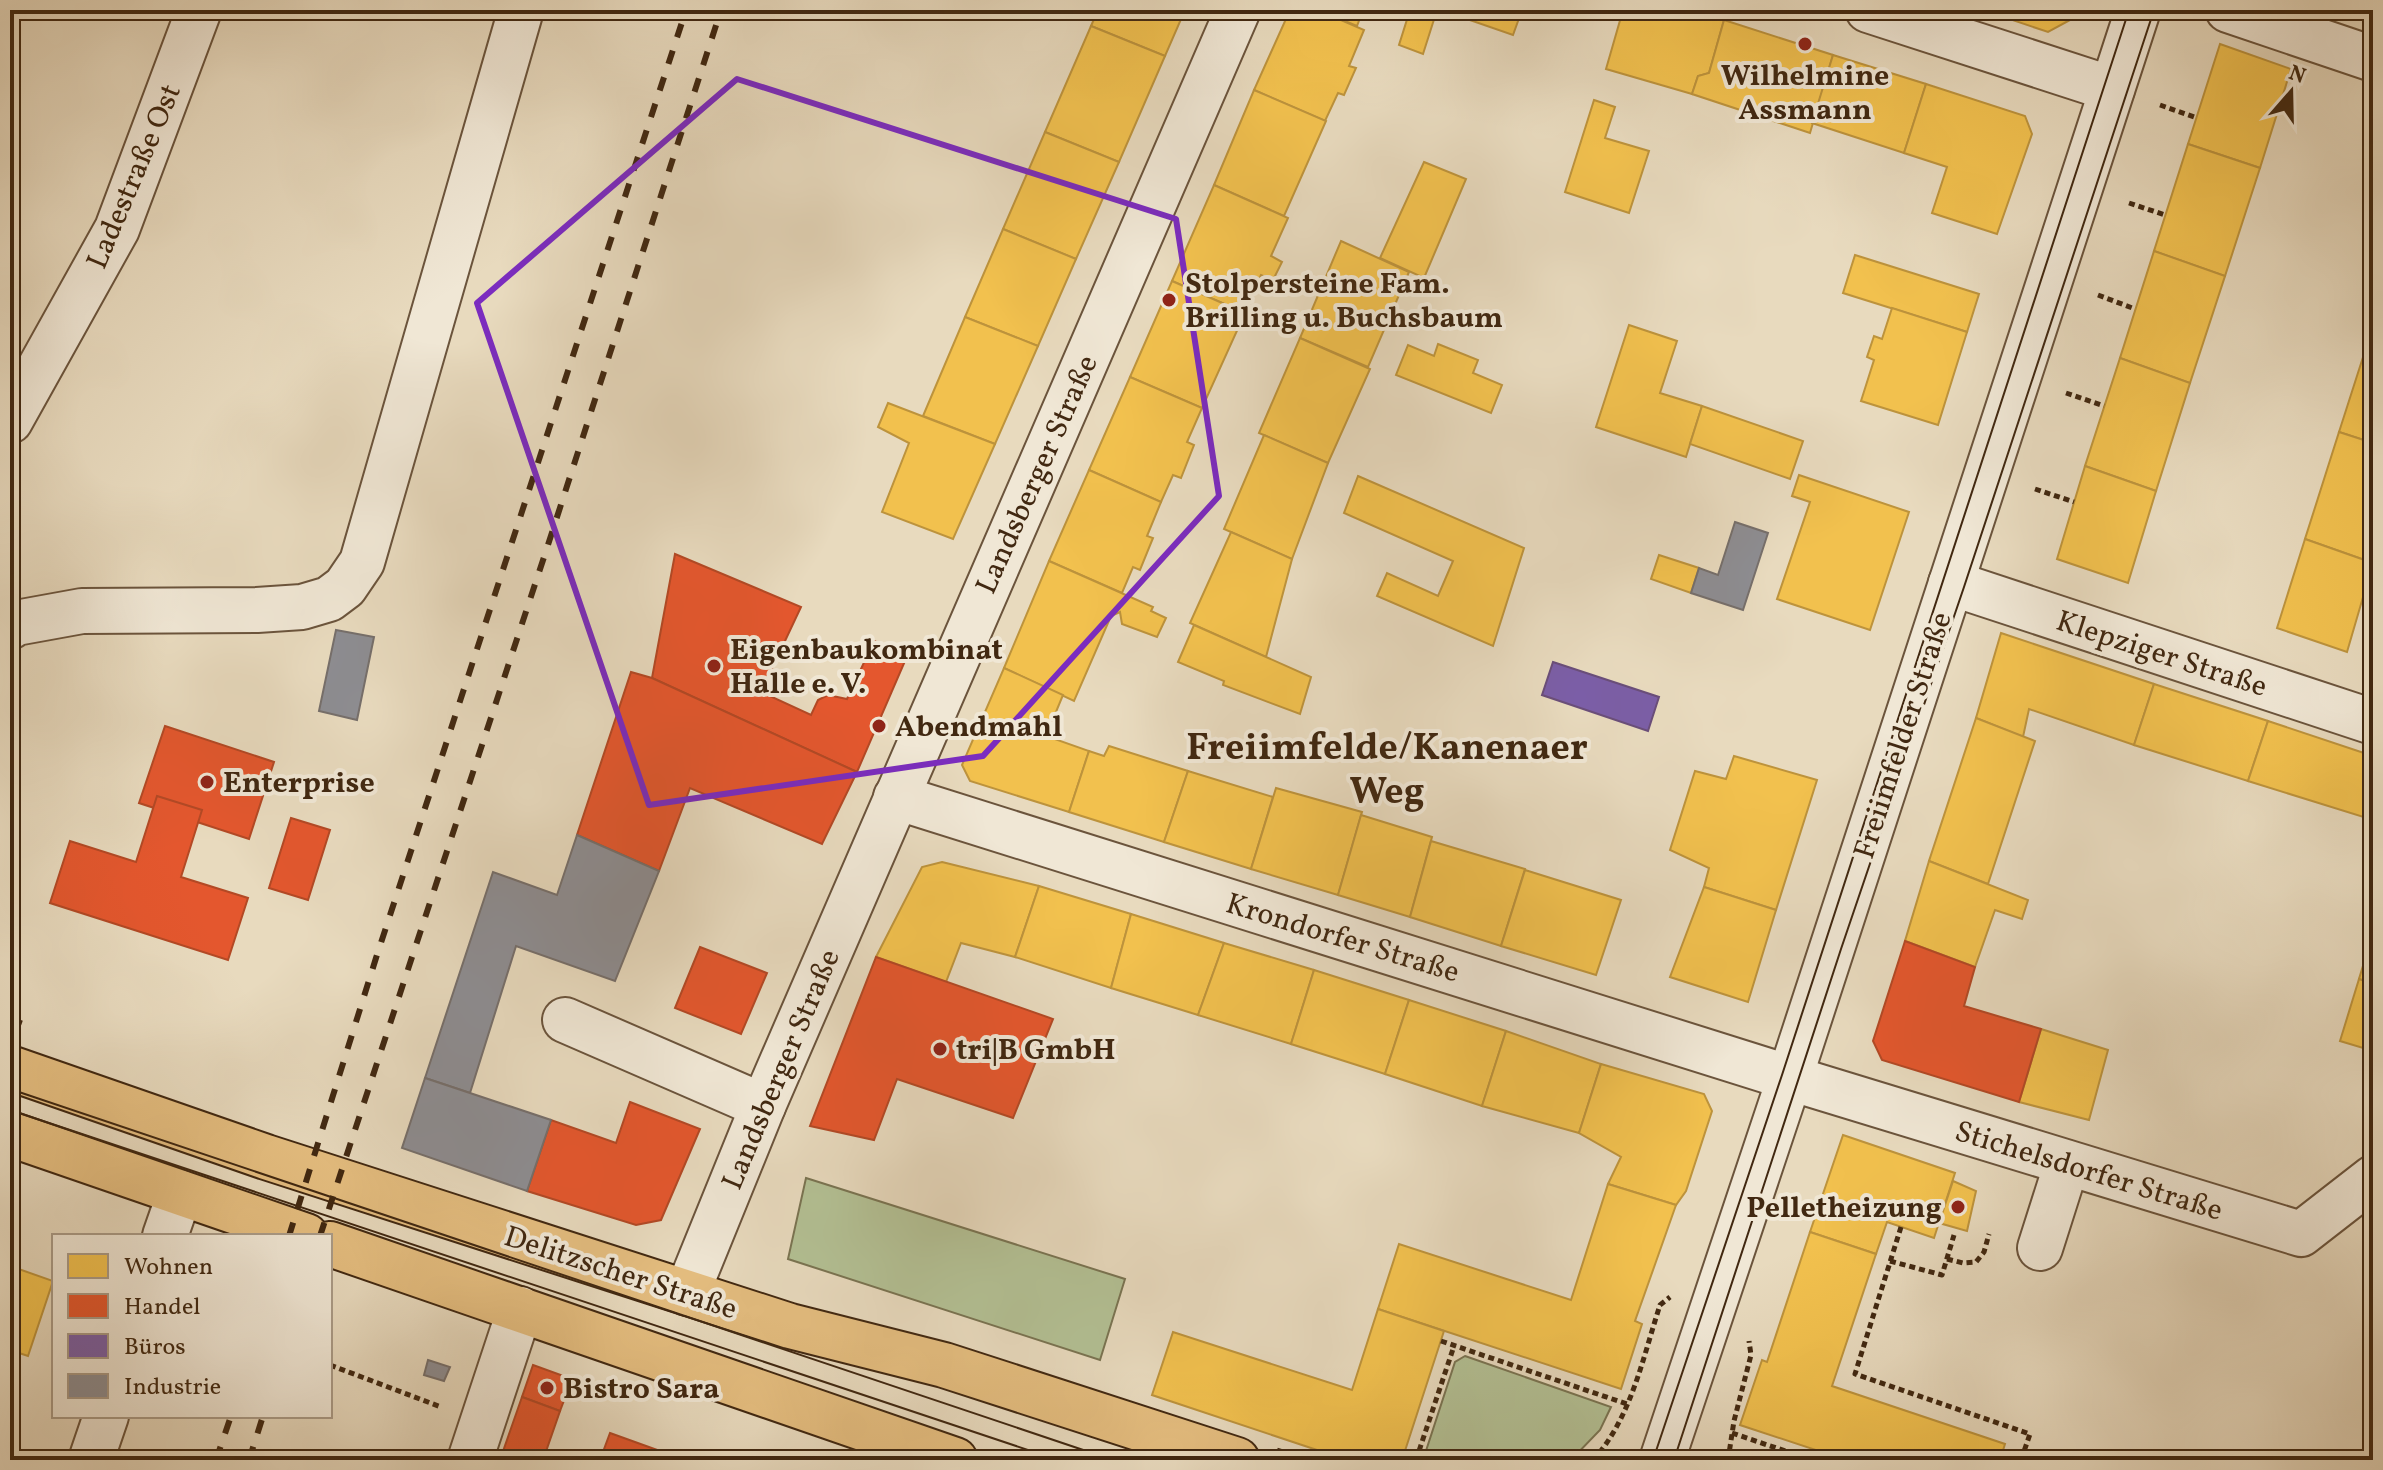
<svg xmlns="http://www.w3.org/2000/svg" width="2383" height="1470" font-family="Vollkorn,serif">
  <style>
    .green { fill: #b3c094; stroke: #7a7452; stroke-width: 2 }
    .homes { fill: #f2c14e; stroke: #bd933c; stroke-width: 2 }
    .shops { fill: #e4572e; stroke: #b34925; stroke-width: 2 }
    .offices { fill: #7b5ea7; stroke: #6a4e7a; stroke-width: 2 }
    .industry { fill: #8d8d92; stroke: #766f6b; stroke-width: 2 }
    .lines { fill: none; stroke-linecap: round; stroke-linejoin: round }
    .minor-casing { stroke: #6b543c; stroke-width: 48 }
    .major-casing { stroke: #412811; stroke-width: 48 }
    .path { stroke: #412811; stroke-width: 5; stroke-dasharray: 6 4; stroke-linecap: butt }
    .minor { stroke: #f0e7d5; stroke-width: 44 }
    .major { stroke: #e4bd7f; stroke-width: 44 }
    .tram { stroke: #412811; stroke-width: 2 }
    .rail { stroke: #412811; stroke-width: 6; stroke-dasharray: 14 14; stroke-linecap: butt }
    .marked { fill: none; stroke: #7b2cbf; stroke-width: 6; stroke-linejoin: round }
    .poi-dot { fill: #8f2418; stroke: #f0e7d5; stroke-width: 3 }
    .labels { text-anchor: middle; stroke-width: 8; stroke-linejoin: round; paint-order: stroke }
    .poi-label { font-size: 30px; font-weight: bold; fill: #412811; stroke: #f0e7d5; text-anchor: start }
    .street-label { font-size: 30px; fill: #412811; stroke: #f0e7d5 }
    .district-label { font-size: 38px; font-weight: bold; fill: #412811; stroke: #f0e7d5 }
  </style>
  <rect width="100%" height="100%" fill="#e8dabe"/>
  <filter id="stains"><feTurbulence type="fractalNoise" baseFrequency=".0025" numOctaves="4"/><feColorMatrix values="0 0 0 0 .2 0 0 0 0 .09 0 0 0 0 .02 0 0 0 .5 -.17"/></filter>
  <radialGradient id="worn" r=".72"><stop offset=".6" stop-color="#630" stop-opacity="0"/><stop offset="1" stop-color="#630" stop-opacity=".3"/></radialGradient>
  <g class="green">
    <polygon points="806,1178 1125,1279 1100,1360 788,1259"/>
    <polygon points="1465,1356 1611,1407 1600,1430 1571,1460 1423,1460 1455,1362"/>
  </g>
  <g class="homes">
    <polygon points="1098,10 1185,10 1165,56 1091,26"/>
    <polygon points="1290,10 1318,10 1364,30 1349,66 1356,68 1344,95 1338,93 1325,121 1254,90"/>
    <polygon points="1318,10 1363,10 1357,26"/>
    <polygon points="1410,10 1437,10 1423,54 1399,45"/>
    <polygon points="1441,10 1522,10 1513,35"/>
    <polygon points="1623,10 1691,10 1724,20 1709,73 1698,76 1692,94 1606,69"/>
    <polygon points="1983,10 2073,10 2070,20 2048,32"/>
    <polygon points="1724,20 1833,55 1810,133 1692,94 1698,76 1709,73"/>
    <polygon points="1091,26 1165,56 1119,162 1045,132"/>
    <polygon points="2220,44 2291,69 2260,168 2188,144"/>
    <polygon points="1833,55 1926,84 1904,153 1812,123"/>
    <polygon points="1926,84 2025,116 2032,134 1997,234 1932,213 1947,167 1904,153"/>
    <polygon points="1254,90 1326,121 1284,216 1214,185"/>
    <polygon points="1594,100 1615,107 1605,138 1649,151 1629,213 1565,192"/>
    <polygon points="1045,132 1119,162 1076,259 1003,229"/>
    <polygon points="2188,144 2260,168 2225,276 2154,251"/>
    <polygon points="1424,162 1466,179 1424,278 1380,258"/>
    <polygon points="1214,185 1288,218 1271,256 1282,262 1273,280 1261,275 1245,313 1172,281"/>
    <polygon points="1003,229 1076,259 1038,346 965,317"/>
    <polygon points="1341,241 1409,272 1368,367 1300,338"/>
    <polygon points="2154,251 2225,276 2190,383 2120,358"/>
    <polygon points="1855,255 1979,294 1967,332 1843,293"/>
    <polygon points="1172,281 1245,313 1202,408 1130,377"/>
    <polygon points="1892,308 1967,332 1938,425 1861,401 1874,360 1867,357 1874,336 1882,339"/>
    <polygon points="965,317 1038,346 995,444 923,416"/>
    <polygon points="1629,325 1677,341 1660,393 1702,406 1686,457 1596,427"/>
    <polygon points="2373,326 2373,443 2339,432"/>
    <polygon points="1300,338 1370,369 1328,463 1259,433"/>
    <polygon points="1438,344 1478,360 1473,373 1502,385 1491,413 1396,375 1408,345 1434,356"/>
    <polygon points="2120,358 2190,383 2156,491 2085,466"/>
    <polygon points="1130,377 1202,408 1187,442 1194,445 1181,478 1173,475 1161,502 1089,470"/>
    <polygon points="888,403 995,444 953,539 882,512 909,443 878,427"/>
    <polygon points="1702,406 1803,441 1790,479 1690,444"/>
    <polygon points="2339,432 2373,443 2373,563 2305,539"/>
    <polygon points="1264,435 1328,463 1292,559 1224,529"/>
    <polygon points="2085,466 2156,491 2128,583 2057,559"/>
    <polygon points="1089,470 1161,502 1147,536 1153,538 1140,570 1133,567 1122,593 1049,561"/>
    <polygon points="1799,475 1909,512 1870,630 1777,599 1810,502 1792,496"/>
    <polygon points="1358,476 1524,548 1493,646 1377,596 1387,573 1438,596 1453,561 1344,513"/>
    <polygon points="1231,532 1292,559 1266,657 1190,623"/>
    <polygon points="2305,539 2373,563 2347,652 2277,628"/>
    <polygon points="1659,555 1699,568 1691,593 1651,579"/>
    <polygon points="1049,561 1153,607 1151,611 1166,618 1157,637 1122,624 1120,612 1111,616 1074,701 1004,668"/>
    <polygon points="1194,625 1311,677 1300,714 1223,685 1224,681 1178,662"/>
    <polygon points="2001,633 2154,684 2134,745 2029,709 2023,737 1976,718"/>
    <polygon points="1004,668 1063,695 1046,736 1089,751 1069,812 970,781 962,765"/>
    <polygon points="2154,684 2268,721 2248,781 2134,745"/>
    <polygon points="1976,718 2035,741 1988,884 1929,861"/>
    <polygon points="2268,721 2373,756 2373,820 2248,781"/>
    <polygon points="1109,746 1188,771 1164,842 1069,812 1089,751 1104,756"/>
    <polygon points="1734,756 1817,780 1776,910 1704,887 1709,868 1670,850 1695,771 1726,779"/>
    <polygon points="1188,771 1273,797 1251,869 1164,842"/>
    <polygon points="1276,788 1362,812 1338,895 1251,869"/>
    <polygon points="1361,815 1432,837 1410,917 1338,895"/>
    <polygon points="1431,841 1525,869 1501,946 1410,917"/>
    <polygon points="1929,861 2028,900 2022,919 1995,910 1975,967 1905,941"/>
    <polygon points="942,862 1039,886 1015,957 961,943 946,982 876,957 922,867"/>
    <polygon points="1525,870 1621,900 1596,975 1501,946"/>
    <polygon points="1039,886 1131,914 1111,988 1015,957"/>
    <polygon points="1704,887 1776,910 1748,1002 1670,977"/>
    <polygon points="1131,914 1224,943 1198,1015 1111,988"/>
    <polygon points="2373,933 2373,984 2359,979"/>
    <polygon points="1224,943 1314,970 1291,1044 1198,1015"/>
    <polygon points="1314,970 1409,1000 1385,1074 1291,1044"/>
    <polygon points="2359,979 2373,984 2373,1051 2340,1041"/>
    <polygon points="1409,1000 1506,1031 1482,1106 1385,1074"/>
    <polygon points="2041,1029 2108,1050 2089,1120 2019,1102"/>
    <polygon points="1506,1031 1601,1064 1579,1133 1482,1106"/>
    <polygon points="1601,1064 1704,1094 1712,1111 1686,1191 1676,1205 1608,1184 1621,1157 1579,1133"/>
    <polygon points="1843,1135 1955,1173 1934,1238 1887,1222 1876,1254 1810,1232"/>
    <polygon points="1953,1181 1976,1191 1967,1231 1939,1223"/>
    <polygon points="1608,1184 1676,1205 1635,1321 1642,1324 1621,1389 1378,1309 1399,1244 1571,1300"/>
    <polygon points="1810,1232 1876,1254 1832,1386 2005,1444 2000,1460 1846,1460 1740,1425 1762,1360 1767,1362"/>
    <polygon points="10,1266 53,1281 28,1356 10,1350"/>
    <polygon points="1378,1309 1444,1331 1402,1460 1347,1460 1152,1395 1173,1332 1352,1390"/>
  </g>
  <g class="shops">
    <polygon points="675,554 801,607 761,692 811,715 818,700 828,695 847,699 874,641 908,654 857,772 652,678"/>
    <polygon points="631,672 652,678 857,772 822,844 690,788 659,871 577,835"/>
    <polygon points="165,726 274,762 249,839 139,803"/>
    <polygon points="157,796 202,810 181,877 248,898 228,960 50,903 70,841 136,862"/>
    <polygon points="291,818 330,830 308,900 269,888"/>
    <polygon points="1905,941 1975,967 1964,1006 2041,1029 2019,1102 1882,1060 1873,1041"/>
    <polygon points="700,947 767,973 741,1034 675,1008"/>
    <polygon points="876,957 1053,1019 1013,1118 897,1079 874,1140 810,1126"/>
    <polygon points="630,1102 700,1129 661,1220 636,1225 527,1191 551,1120 616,1143"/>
    <polygon points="533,1365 572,1379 560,1411 522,1397"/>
    <polygon points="522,1397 560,1411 543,1460 500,1460"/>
    <polygon points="610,1433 685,1460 600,1460"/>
  </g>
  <polygon class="offices" points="1553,662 1659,697 1648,731 1542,695"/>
  <g class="industry">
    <polygon points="1735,522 1768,533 1743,610 1691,593 1699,568 1718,575"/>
    <polygon points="336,630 374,637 357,720 319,711"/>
    <polygon points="577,835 659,871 615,981 516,946 470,1093 425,1078 493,872 557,895"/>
    <polygon points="425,1078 551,1120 527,1191 402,1148"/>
    <polygon points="428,1360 450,1367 444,1381 424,1375"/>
  </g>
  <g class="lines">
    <g class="minor-casing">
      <g id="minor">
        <polyline points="1868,10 2112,89"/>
        <polyline points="2228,10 2373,59"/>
        <polyline points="10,421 117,229 199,10"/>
        <polyline points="1951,583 2373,722"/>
        <polyline points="10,627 16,623 82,611 257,610 302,607 329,599 345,587 362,562 521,10"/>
        <polyline points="896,797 1800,1081 2301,1234 2373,1178"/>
        <polyline points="565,1020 763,1106"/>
        <polyline points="165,1236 180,1193"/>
        <polyline points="2040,1248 2067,1163"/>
        <polyline points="687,1293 763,1106 1238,10"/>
        <polyline points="91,1460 106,1416"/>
        <polyline points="470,1460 520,1309"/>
        <polyline points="1662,1460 1790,1077 2138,10"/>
      </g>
    </g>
    <g class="major-casing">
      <g id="major">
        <polyline points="10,1068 266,1157 790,1326 944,1365 1237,1460"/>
        <polyline points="10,1134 306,1236"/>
        <polyline points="330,1244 955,1460"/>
      </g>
    </g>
    <g class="path">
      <polyline points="2160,105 2197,118"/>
      <polyline points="2129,203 2165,215"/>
      <polyline points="2098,295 2135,309"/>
      <polyline points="2066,393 2104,406"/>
      <polyline points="2035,489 2074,502"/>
      <polyline points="10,1019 22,1023"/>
      <polyline points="1901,1227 1855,1374 2030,1434 2021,1460"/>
      <polyline points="1947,1259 1963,1263 1976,1262 1984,1252 1989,1234"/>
      <polyline points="1890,1261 1942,1275 1954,1235"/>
      <polyline points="1441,1341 1627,1404"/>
      <polyline points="330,1365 441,1407"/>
      <polyline points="1732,1433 1812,1460"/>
      <polyline points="1277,1450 1307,1460"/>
      <polyline points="1416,1460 1454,1346"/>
      <path d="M1593,1460C1631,1419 1643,1357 1660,1305L1670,1297"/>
      <polyline points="1728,1460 1734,1421 1751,1355 1749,1341"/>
    </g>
    <use href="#minor" class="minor"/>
    <use href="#major" class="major"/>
    <g class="tram">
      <polyline points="10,1089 1113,1460"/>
      <polyline points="10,1110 1058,1460"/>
      <polyline points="1653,1460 1782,1075 2129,10"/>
      <polyline points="1674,1460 1841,949 1964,587 2154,10"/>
    </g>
    <g class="rail">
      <polyline points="289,1236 376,958 686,10"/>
      <polyline points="320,1236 546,551 721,10"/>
      <polyline points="216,1460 231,1416"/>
      <polyline points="249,1460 263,1416"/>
    </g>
  </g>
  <path class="marked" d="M737,79L1176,219L1219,496L983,756L649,805L477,303Z"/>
  <g class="poi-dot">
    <circle cx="1805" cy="44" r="8"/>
    <circle cx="1169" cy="300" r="8"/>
    <circle cx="714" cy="666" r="8"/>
    <circle cx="879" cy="726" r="8"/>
    <circle cx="207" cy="782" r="8"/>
    <circle cx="940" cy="1049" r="8"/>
    <circle cx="1958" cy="1207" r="8"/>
    <circle cx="547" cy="1388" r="8"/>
  </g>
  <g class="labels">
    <g class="poi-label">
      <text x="1805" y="85" text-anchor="middle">Wilhelmine<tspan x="1805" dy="34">Assmann</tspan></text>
      <text x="1185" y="293">Stolpersteine Fam.<tspan x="1185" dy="34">Brilling u. Buchsbaum</tspan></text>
      <text x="730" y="659">Eigenbaukombinat<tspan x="730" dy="34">Halle e. V.</tspan></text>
      <text x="895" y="736">Abendmahl</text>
      <text x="223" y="792">Enterprise</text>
      <text x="956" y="1059">tri|B GmbH</text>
      <text x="1942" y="1217" text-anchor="end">Pelletheizung</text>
      <text x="563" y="1398">Bistro Sara</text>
    </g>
    <g class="street-label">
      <text transform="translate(133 176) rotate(-67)" y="10">Ladestraße Ost</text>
      <text transform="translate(1036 474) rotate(-66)" y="10">Landsberger Straße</text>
      <text transform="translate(2162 653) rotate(18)" y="10">Klepziger Straße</text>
      <text transform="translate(1902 735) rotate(-72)" y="10">Freiimfelder Straße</text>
      <text transform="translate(1343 937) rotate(17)" y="10">Krondorfer Straße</text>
      <text transform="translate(780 1069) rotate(-67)" y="10">Landsberger Straße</text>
      <text transform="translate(2089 1170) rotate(17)" y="10">Stichelsdorfer Straße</text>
      <text transform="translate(621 1272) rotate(18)" y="10">Delitzscher Straße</text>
    </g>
    <g class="district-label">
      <text x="1387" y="759">Freiimfelde/Kanenaer<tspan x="1387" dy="44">Weg</tspan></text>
    </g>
  </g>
  <rect width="2383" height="1470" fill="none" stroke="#e8dabe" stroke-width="40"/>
  <rect x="12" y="12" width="2359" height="1446" fill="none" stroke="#412811" stroke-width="4"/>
  <rect x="20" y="20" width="2343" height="1430" fill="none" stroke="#412811" stroke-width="2"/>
  <rect x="52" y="1234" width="280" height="184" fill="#f0e7d5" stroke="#aa9b87" stroke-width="2"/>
  <rect x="68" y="1254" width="40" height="24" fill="#f2c14e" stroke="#aa9b87" stroke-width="2"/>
  <text x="124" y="1274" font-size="24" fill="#412811">Wohnen</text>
  <rect x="68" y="1294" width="40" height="24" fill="#e4572e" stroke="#aa9b87" stroke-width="2"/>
  <text x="124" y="1314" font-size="24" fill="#412811">Handel</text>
  <rect x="68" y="1334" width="40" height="24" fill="#7b5ea7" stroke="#aa9b87" stroke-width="2"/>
  <text x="124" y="1354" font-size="24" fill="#412811">Büros</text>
  <rect x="68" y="1374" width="40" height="24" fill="#8d8d92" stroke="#aa9b87" stroke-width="2"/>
  <text x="124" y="1394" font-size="24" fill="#412811">Industrie</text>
  <g transform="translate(2291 92) rotate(20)" stroke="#f0e7d5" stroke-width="6" paint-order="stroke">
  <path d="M0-6L14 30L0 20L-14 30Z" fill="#412811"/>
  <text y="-12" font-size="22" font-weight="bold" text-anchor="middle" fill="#412811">N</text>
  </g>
  <rect width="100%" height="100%" filter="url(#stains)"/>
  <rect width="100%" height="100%" fill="url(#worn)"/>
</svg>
